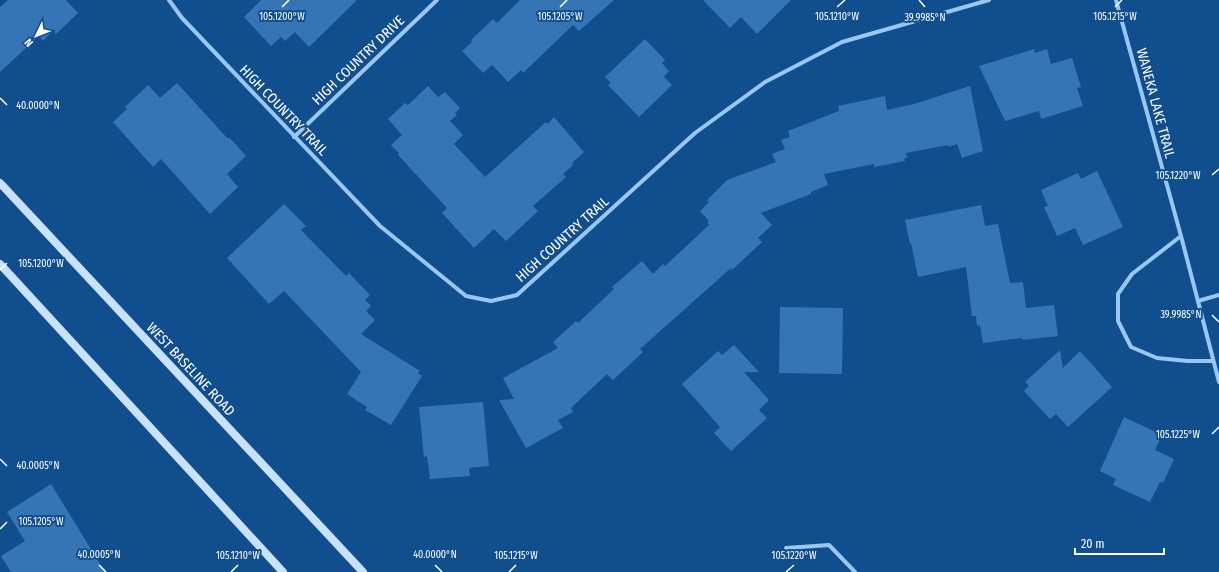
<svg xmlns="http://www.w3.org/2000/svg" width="1219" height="572" font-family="'Fira Sans Condensed',sans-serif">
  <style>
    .building { fill: #3575b6 }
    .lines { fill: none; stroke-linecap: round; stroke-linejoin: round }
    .minor { stroke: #9ac7f2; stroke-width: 4 }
    .secondary { stroke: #c9e2fc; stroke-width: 8 }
    .ticks { fill: none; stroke: #fff; stroke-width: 1.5 }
    .labels { text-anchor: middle; stroke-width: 4; stroke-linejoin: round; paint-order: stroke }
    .street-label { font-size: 14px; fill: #fff; stroke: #114e8e }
    .ticks-label { font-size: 10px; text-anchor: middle; fill: #fff; stroke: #114e8e; stroke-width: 4; stroke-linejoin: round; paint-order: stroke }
  </style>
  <rect width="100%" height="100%" fill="#114e8e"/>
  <g class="building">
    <polygon points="8,0 66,0 78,13 56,34 53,31 43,41 39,36 0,72 0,7"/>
    <polygon points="261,0 357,0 309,47 295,32 285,41 281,37 271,46 244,17"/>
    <polygon points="520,0 614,0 579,31 573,25 523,73 521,70 508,82 492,65 483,73 462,51 472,42 471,40 493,19 497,23"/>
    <polygon points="703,0 791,0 757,34 741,17 730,28"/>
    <polygon points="645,39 665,60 662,63 669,71 664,77 672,85 639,117 608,85 611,83 605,77"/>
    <polygon points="1034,49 1035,53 1047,49 1051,64 1072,58 1081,87 1077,88 1083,106 1041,119 1039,111 1005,121 979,66"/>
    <polygon points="177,83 228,139 229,137 246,156 227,174 238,187 210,214 161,159 153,167 113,122 127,109 125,107 148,85 160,98"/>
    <polygon points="428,86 438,97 445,92 460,108 455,113 457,115 450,121 463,135 454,144 485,177 546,122 548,124 554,117 584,152 572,163 573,165 563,174 566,177 533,206 538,211 506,241 494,229 474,248 442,213 447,208 398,155 399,153 391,145 402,135 388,119 405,103 408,105"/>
    <polygon points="970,86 983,151 962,158 957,144 948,147 948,145 906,153 907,158 904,158 905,161 874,167 874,164 824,174 828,185 811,192 811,194 761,213 772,225 758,238 762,242 732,270 731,268 640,349 643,352 613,380 607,374 571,408 573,412 558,420 563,428 526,448 499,400 514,399 503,378 558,348 553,342 576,321 578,323 614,289 612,287 642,261 653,274 663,264 665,266 709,225 707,222 709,221 700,211 709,202 707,200 727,180 776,162 772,154 785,149 781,140 790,137 788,131 839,111 838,106 885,96 887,110 914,104"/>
    <polygon points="1097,171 1123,227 1083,245 1075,228 1057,236 1044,207 1048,206 1041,190 1078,173 1081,179"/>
    <polygon points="284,204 306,226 301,230 346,276 349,273 370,295 365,300 371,306 366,311 375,320 361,334 420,371 418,373 422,376 391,425 365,410 367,407 347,394 361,372 284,291 269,304 227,258"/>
    <polygon points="981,205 985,226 998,224 1010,283 1023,282 1026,308 1054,305 1058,336 1023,340 1022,338 983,343 980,325 977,326 976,316 972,316 966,267 918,277 911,243 910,244 905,220"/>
    <polygon points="780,307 843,308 842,374 779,373"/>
    <polygon points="734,345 759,372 744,372 769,400 759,410 767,418 731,451 714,433 720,427 682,384 718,351 722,355"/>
    <polygon points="1060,350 1063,368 1080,351 1112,387 1068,427 1056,414 1050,419 1024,391 1029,386 1025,382"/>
    <polygon points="483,402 489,466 469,468 470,476 430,479 427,456 424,457 419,407"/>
    <polygon points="1124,417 1162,435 1155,450 1174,459 1163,483 1160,482 1150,502 1113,485 1116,479 1100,471"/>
    <polygon points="51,484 105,572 11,572 1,556 25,541 7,512"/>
  </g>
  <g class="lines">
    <g class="minor">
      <polyline points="169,0 182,18 380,226 466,296 491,301 517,295 695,133 765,82 842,42 989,0"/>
      <polyline points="1116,0 1181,236 1219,382"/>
      <polyline points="294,137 437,0"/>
      <polyline points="1181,236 1132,274 1118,294 1118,321 1131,347 1157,358 1188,361 1213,361"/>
      <polyline points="1198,301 1219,295"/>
      <polyline points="786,548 829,545 855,572"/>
    </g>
    <g class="secondary">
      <polyline points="0,183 363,572"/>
      <polyline points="0,264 283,572"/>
    </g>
  </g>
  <path class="ticks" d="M919,0L925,7M282,7L289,0M560,7L567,0M837,7L845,0M1115,7L1122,0M0,98L7,105M1212,175L1219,169M0,270L7,263M1212,315L1219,322M1212,434L1219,427M0,459L7,466M0,529L7,522M99,565L106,572M435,565L442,572M231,572L238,565M509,572L516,565M786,572L794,565"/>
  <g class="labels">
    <g class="street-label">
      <text transform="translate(358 60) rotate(-44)" y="5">HIGH COUNTRY DRIVE</text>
      <text transform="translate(1156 103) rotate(75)" y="5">WANEKA LAKE TRAIL</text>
      <text transform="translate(284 110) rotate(46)" y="5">HIGH COUNTRY TRAIL</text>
      <text transform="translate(562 239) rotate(-42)" y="5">HIGH COUNTRY TRAIL</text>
      <text transform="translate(191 369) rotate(47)" y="5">WEST BASELINE ROAD</text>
    </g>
  </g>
  <g class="ticks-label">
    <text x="282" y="20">105.1200°W</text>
    <text x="560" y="20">105.1205°W</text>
    <text x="837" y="20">105.1210°W</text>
    <text x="1115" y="20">105.1215°W</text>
    <text x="925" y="21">39.9985°N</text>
    <text x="38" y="109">40.0000°N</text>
    <text x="1178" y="179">105.1220°W</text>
    <text x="41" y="267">105.1200°W</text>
    <text x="1181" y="318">39.9985°N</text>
    <text x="1178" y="438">105.1225°W</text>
    <text x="38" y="469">40.0005°N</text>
    <text x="41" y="525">105.1205°W</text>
    <text x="99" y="558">40.0005°N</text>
    <text x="435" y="558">40.0000°N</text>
    <text x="238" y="559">105.1210°W</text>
    <text x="516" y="559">105.1215°W</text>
    <text x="794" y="559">105.1220°W</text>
  </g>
  <g transform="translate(36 36) rotate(227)" stroke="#114e8e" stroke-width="3" paint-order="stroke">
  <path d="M0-3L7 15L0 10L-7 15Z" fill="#ffffff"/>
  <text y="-6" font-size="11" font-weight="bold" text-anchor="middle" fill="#ffffff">N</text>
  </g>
  <path d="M1075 548v6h89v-6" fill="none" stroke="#ffffff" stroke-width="2"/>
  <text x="1081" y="548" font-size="12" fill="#ffffff" stroke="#114e8e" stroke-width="3" paint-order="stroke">20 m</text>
</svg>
